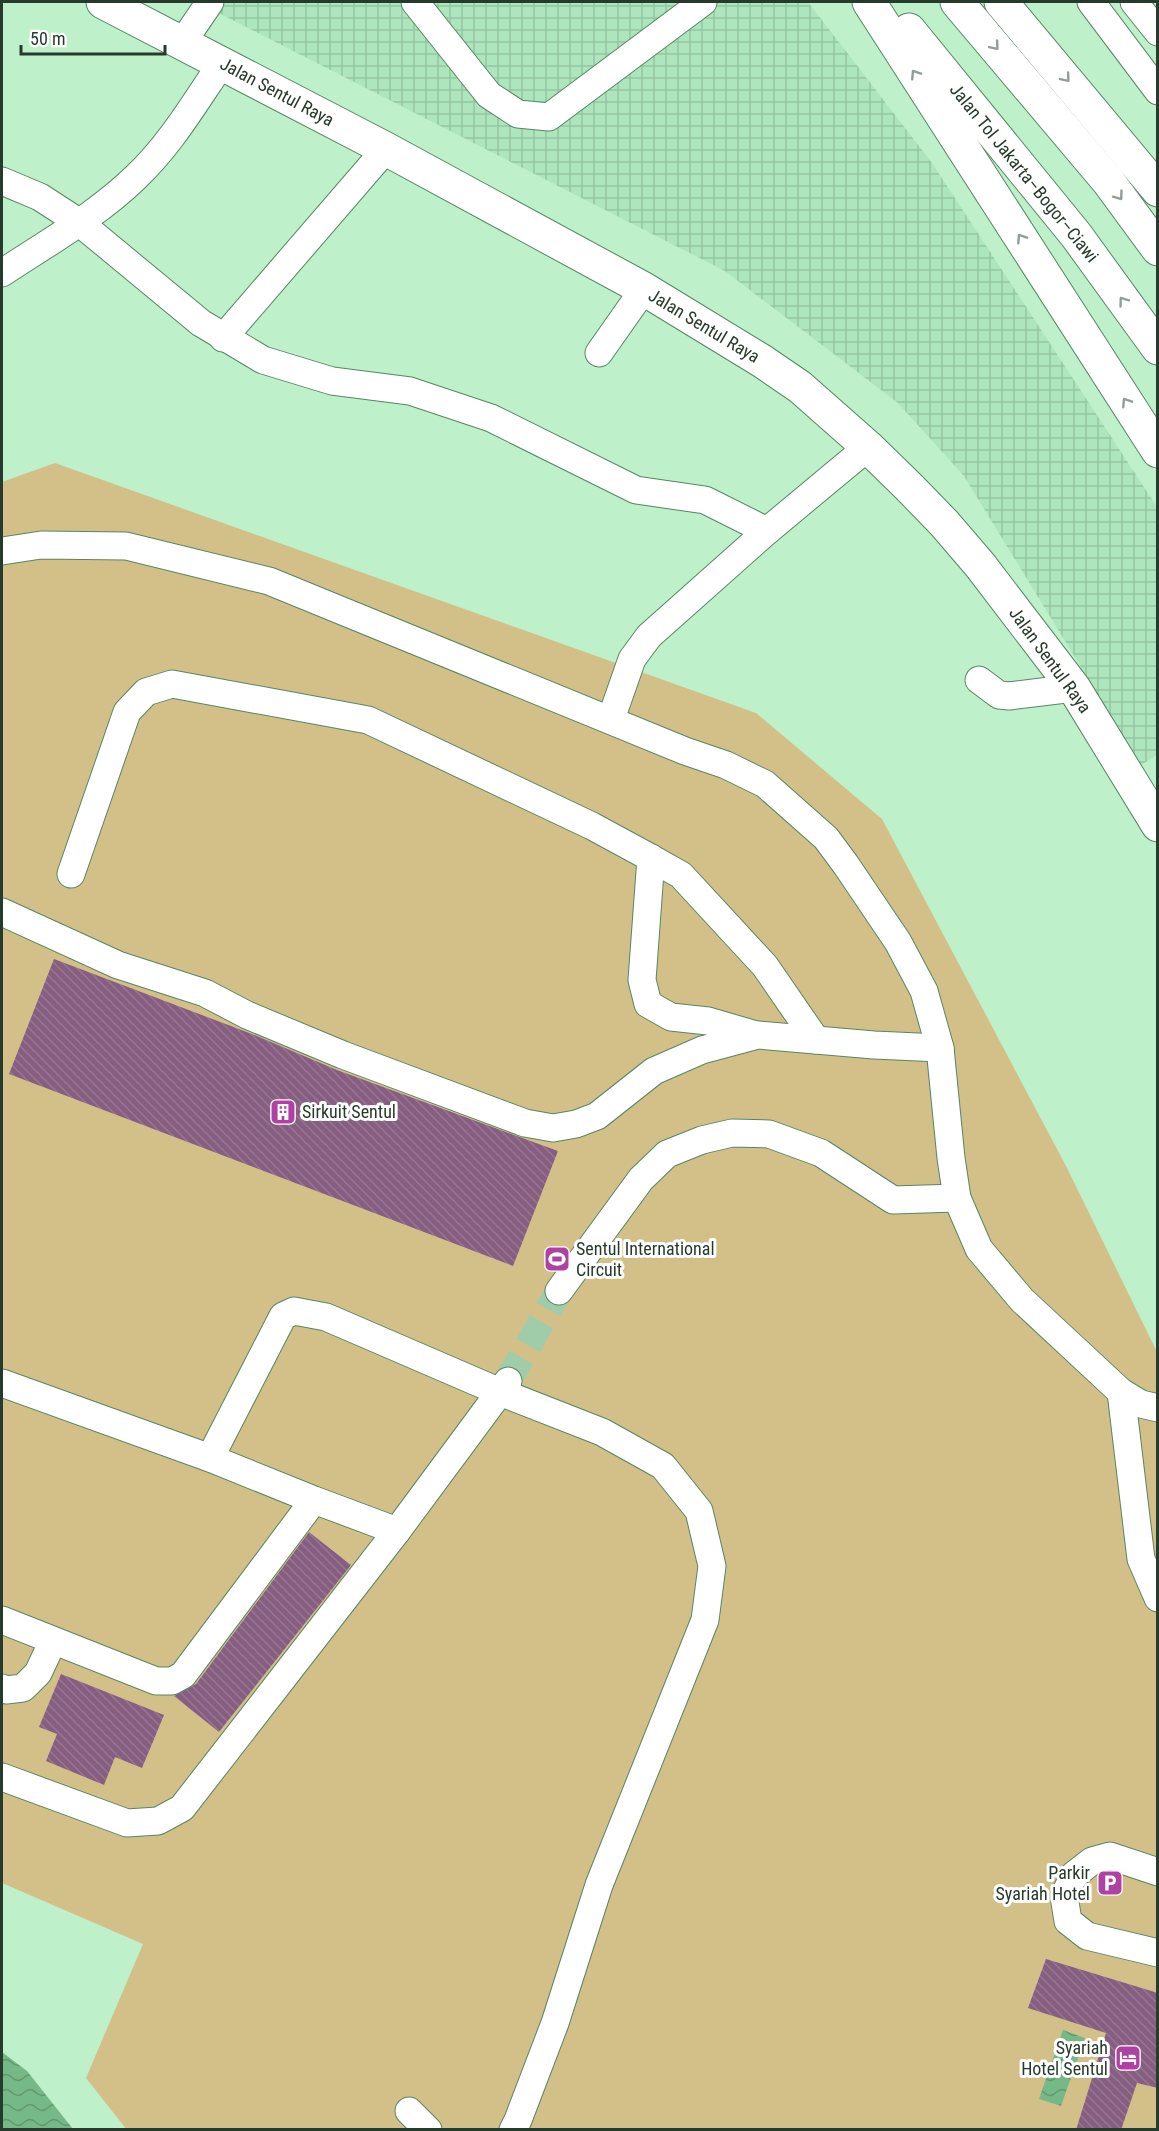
<svg xmlns="http://www.w3.org/2000/svg" width="1159" height="2131" font-family="'Roboto Condensed',sans-serif">
  <style>
    .industrial { fill: url(#industrial-grid) }
    .pitch { fill: #d2c088 }
    .water { fill: url(#water-waves) }
    .building { fill: url(#building-back-hatch) }
    .lines { fill: none; stroke-linecap: round; stroke-linejoin: round }
    .minor-tunnel { stroke: #a0ccaa; stroke-width: 27; stroke-dasharray: 27 14; stroke-linecap: butt }
    .minor-casing { stroke: #578663; stroke-width: 29 }
    .major-casing { stroke: #578663; stroke-width: 35 }
    .highway-casing { stroke: #578663; stroke-width: 35 }
    .minor { stroke: #fff; stroke-width: 27 }
    .major { stroke: #fff; stroke-width: 33 }
    .highway { stroke: #fff; stroke-width: 33 }
    .oneway { stroke: #939d96 }
    .labels { text-anchor: middle; stroke-width: 6; stroke-linejoin: round; paint-order: stroke }
    .street-label { font-size: 18px; fill: #273b2c; stroke: #fff }
    .poi-label { font-size: 18px; fill: #273b2c; stroke: #fff; text-anchor: start }
  </style>
  <defs>
    <pattern id="industrial-grid" width="8" height="8" patternUnits="userSpaceOnUse" patternTransform="scale(1.5)"><rect width="8" height="8" fill="#ade6bc"/><path d="M0 4h8M4 0v8" fill="none" stroke="#95c6a2"/></pattern>
    <pattern id="water-waves" width="16" height="10" patternUnits="userSpaceOnUse" patternTransform="scale(1.5)"><rect width="16" height="10" fill="#76b988"/><path d="M0 5q4-4 8 0t8 0" fill="none" stroke="#61986f"/></pattern>
    <pattern id="building-back-hatch" width="6" height="6" patternUnits="userSpaceOnUse" patternTransform="scale(1.5)"><rect width="6" height="6" fill="#875d81"/><path d="M-1 5l2 2M0 0l6 6M5-1l2 2" fill="none" stroke="#957791"/></pattern>
  </defs>
  <rect width="100%" height="100%" fill="#bef0ca"/>
  <polygon class="industrial" points="197,2 808,2 932,163 1157,507 1157,755 1141,765 964,476 898,403 725,271"/>
  <polygon class="pitch" points="55,463 756,713 882,819 1066,1166 1157,1352 1157,2129 127,2130 86,2078 143,1944 2,1883 2,482"/>
  <g class="water">
    <polygon points="1063,2030 1085,2038 1061,2106 1039,2099"/>
    <polygon points="2,2052 27,2071 73,2129 2,2129"/>
  </g>
  <g class="building">
    <polygon points="54,959 252,1034 337,1070 558,1151 513,1266 9,1074"/>
    <polygon points="309,1532 351,1565 219,1732 174,1696 196,1684"/>
    <polygon points="61,1674 164,1715 142,1768 115,1757 104,1785 46,1761 57,1734 39,1727"/>
    <polygon points="1046,1959 1158,1993 1158,2088 1137,2083 1121,2130 1076,2130 1106,2033 1028,2008"/>
  </g>
  <g class="lines">
    <polyline class="minor-tunnel" points="508,1381 559,1291"/>
    <g class="minor-casing">
      <g id="minor">
        <polyline points="415,2 489,95 518,114 549,117 703,2"/>
        <polyline points="1091,2 1158,91"/>
        <polyline points="1134,2 1158,32"/>
        <polyline points="182,43 210,2"/>
        <polyline points="2,181 40,197 80,223 201,323 263,360 332,381 410,391 491,418 636,490 705,500 767,531"/>
        <path d="M2,273C47,243 97,215 136,177C171,144 195,102 222,63"/>
        <polyline points="223,338 386,149"/>
        <polyline points="599,353 644,289"/>
        <polyline points="2,551 41,545 126,546 269,581 685,751 726,765 765,784 826,838 846,865 898,942 924,991 940,1048 951,1158 957,1198 979,1249 1022,1300 1121,1392 1141,1404 1158,1408"/>
        <polyline points="979,680 999,695 1009,696 1074,688"/>
        <polyline points="611,719 632,659 649,636 767,531 868,447"/>
        <polyline points="651,858 642,980 648,1004 671,1017 708,1021 756,1035"/>
        <polyline points="71,874 127,712 146,692 172,684 368,720 592,826 651,858 681,875 765,966 816,1040"/>
        <polyline points="2,912 118,965 205,993 247,1015 343,1055 525,1123 553,1128 576,1124 597,1116 654,1071 702,1050 758,1035 874,1045 940,1048"/>
        <polyline points="559,1291 641,1179 667,1154 702,1140 732,1133 769,1134 821,1153 893,1200 957,1198"/>
        <polyline points="2,1383 210,1458 314,1500 397,1531"/>
        <polyline points="1121,1392 1141,1559 1158,1598"/>
        <polyline points="210,1458 283,1316 294,1311 326,1317 500,1392 602,1432 663,1466 699,1511 712,1566 705,1620 599,1885 555,2023 518,2120 513,2130"/>
        <polyline points="2,1620 156,1681 172,1681 183,1675 314,1500"/>
        <polyline points="2,1688 6,1690 23,1688 38,1673 53,1641"/>
        <polyline points="2,1777 127,1823 158,1821 182,1808 397,1531 508,1381"/>
        <polyline points="1158,1872 1110,1856 1092,1861 1074,1875 1064,1896 1068,1921 1087,1936 1158,1953"/>
        <polyline points="409,2111 428,2130"/>
      </g>
    </g>
    <g class="major-casing">
      <polyline id="major" points="103,2 386,149 644,289 762,361 800,387 868,447 909,487 944,523 980,565 1074,688 1158,825"/>
    </g>
    <g class="highway-casing">
      <g id="highway">
        <polyline points="869,2 1158,451"/>
        <polyline points="957,2 1108,181 1158,249"/>
        <polyline points="1001,2 1158,190"/>
        <polyline points="909,30 1076,235 1158,348"/>
      </g>
    </g>
    <use href="#minor" class="minor"/>
    <use href="#major" class="major"/>
    <use href="#highway" class="highway"/>
  </g>
  <defs><path id="oneway-chevron" d="M-2-3.5L2.5 0L-2 3.5" fill="none" stroke-width="1.6" stroke-linecap="round" stroke-linejoin="round" transform="scale(1.5)"/></defs>
  <g class="oneway">
    <use href="#oneway-chevron" transform="translate(995 46) rotate(50)"/>
    <use href="#oneway-chevron" transform="translate(915 74) rotate(-123)"/>
    <use href="#oneway-chevron" transform="translate(1066 78) rotate(50)"/>
    <use href="#oneway-chevron" transform="translate(1119 196) rotate(54)"/>
    <use href="#oneway-chevron" transform="translate(1021 238) rotate(-123)"/>
    <use href="#oneway-chevron" transform="translate(1123 301) rotate(-126)"/>
    <use href="#oneway-chevron" transform="translate(1126 402) rotate(-123)"/>
  </g>
  <defs>
    <g id="building-square" transform="scale(1.35)"><rect x="-9" y="-9" width="18" height="18" rx="4" fill="#ae42a2" stroke="#fff"/><path d="M-4-6H4V6H1V3H-1V6H-4ZM-2.5-4.3h1.7v1.8h-1.7ZM.8-4.3h1.7v1.8H.8ZM-2.5-1h1.7V.8h-1.7ZM.8-1h1.7V.8H.8Z" fill="#fff"/></g>
    <g id="stadium-square" transform="scale(1.35)"><rect x="-9" y="-9" width="18" height="18" rx="4" fill="#ae42a2" stroke="#fff"/><path d="M0-5a6.5 5 0 1 0 0 10a6.5 5 0 1 0 0-10ZM-3.5-1.8h7v3.6h-7Z" fill="#fff"/></g>
    <g id="parking-square" transform="scale(1.35)"><rect x="-9" y="-9" width="18" height="18" rx="4" fill="#ae42a2" stroke="#fff"/><path d="M-3.5-5.5H1a3.5 3.5 0 0 1 0 7H-1V5.5H-3.5ZM-1-3.4V-.6H.8a1.4 1.4 0 0 0 0-2.8Z" fill="#fff"/></g>
    <g id="hotel-square" transform="scale(1.35)"><rect x="-9" y="-9" width="18" height="18" rx="4" fill="#ae42a2" stroke="#fff"/><path d="M-6-4.5h1.5V1H6V5H4.5V3h-9V5H-6ZM-4 0a1.8 1.8 0 1 1 3.6 0ZM.5 0V-2.5h3Q6-2.5 6 0Z" fill="#fff"/></g>
  </defs>
  <g fill-rule="evenodd">
    <use href="#building-square" x="283" y="1112"/>
    <use href="#stadium-square" x="557" y="1259"/>
    <use href="#parking-square" x="1110" y="1883"/>
    <use href="#hotel-square" x="1128" y="2058"/>
  </g>
  <g class="labels">
    <g class="street-label">
      <text transform="translate(277 92) rotate(28)" y="6">Jalan Sentul Raya</text>
      <text transform="translate(1024 173) rotate(51)" y="6">Jalan Tol Jakarta–Bogor–Ciawi</text>
      <text transform="translate(704 326) rotate(31)" y="6">Jalan Sentul Raya</text>
      <text transform="translate(1050 660) rotate(54)" y="6">Jalan Sentul Raya</text>
    </g>
    <g class="poi-label">
      <text x="302" y="1118">Sirkuit Sentul</text>
      <text x="576" y="1255">Sentul International<tspan x="576" dy="21">Circuit</tspan></text>
      <text x="1090" y="1879" text-anchor="end">Parkir<tspan x="1090" dy="21">Syariah Hotel</tspan></text>
      <text x="1108" y="2054" text-anchor="end">Syariah<tspan x="1108" dy="21">Hotel Sentul</tspan></text>
    </g>
  </g>
  <rect width="1159" height="2131" fill="none" stroke="#273b2c" stroke-width="6"/>
  <path d="M21 45v9h144v-9" fill="none" stroke="#273b2c" stroke-width="3"/>
  <text x="30" y="45" font-size="18" fill="#273b2c" stroke="#ffffff" stroke-width="4.5" paint-order="stroke">50 m</text>
</svg>
